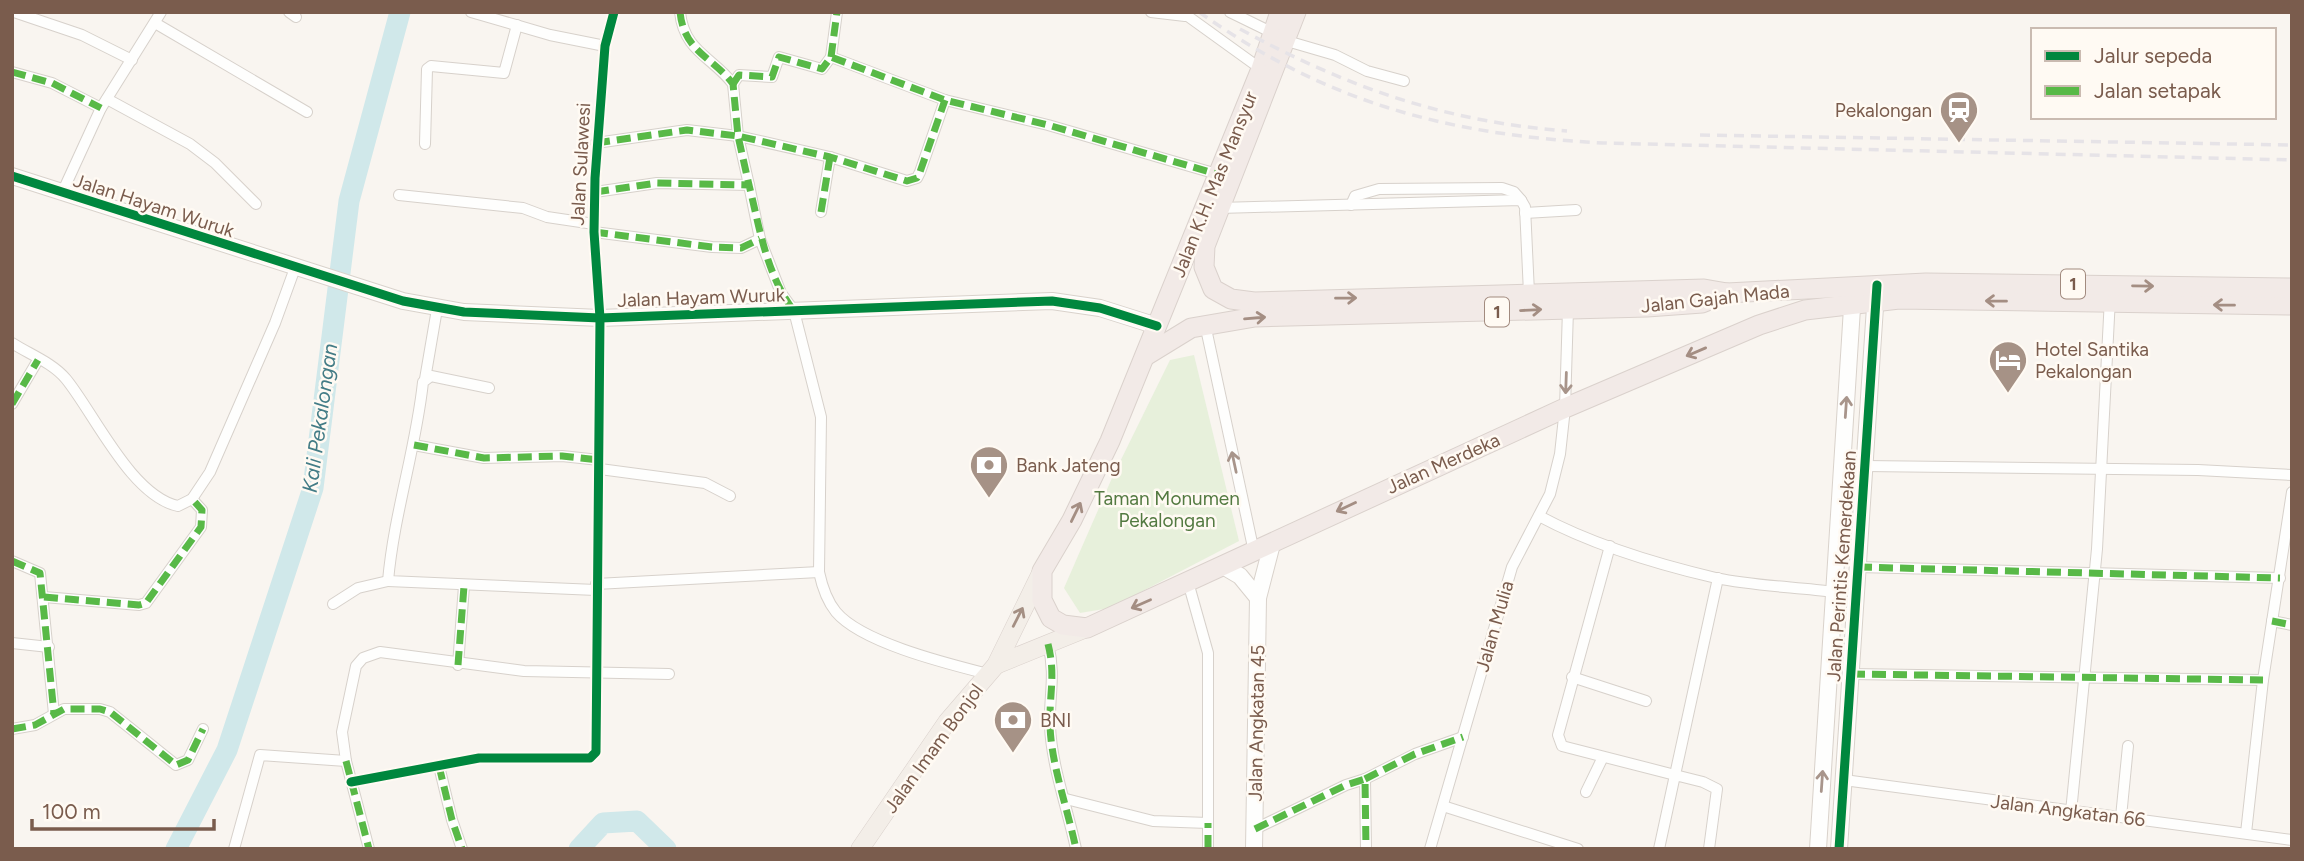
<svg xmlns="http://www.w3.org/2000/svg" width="2304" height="861" font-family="Figtree,sans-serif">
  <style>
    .green { fill: #e7f0db }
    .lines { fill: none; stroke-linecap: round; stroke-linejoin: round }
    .river { stroke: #d0e8ea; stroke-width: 21 }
    .street-casing { stroke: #d7d1cb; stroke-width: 12 }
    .secondary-casing { stroke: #d9d2cb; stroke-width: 18 }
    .primary-casing { stroke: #dad1cc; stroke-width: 19 }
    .highway-casing { stroke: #dad1cc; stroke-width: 21 }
    .street { stroke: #fefefd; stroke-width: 10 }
    .secondary { stroke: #fefefd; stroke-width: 16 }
    .primary { stroke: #f3eee8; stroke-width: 18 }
    .highway { stroke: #f2eae7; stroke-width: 19 }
    .rail { stroke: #e6e3e7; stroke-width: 3.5; stroke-dasharray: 10 7; stroke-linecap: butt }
    .quiet { stroke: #58b947; stroke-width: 7; stroke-dasharray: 14 7; stroke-linecap: butt }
    .cycleway-casing { stroke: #fffaf3; stroke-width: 13 }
    .cycleway { stroke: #00873e; stroke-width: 9 }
    .oneway { stroke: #a48e83 }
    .oneway2 { stroke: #a8958b }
    .oneway3 { stroke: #a48f83 }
    .labels { text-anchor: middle; stroke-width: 5; stroke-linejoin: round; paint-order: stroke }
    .shield { fill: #fffaf3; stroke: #a28b7f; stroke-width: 2 }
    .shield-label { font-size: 18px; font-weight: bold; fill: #7a5c4d }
    .poi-label { font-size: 19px; fill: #7a5c4d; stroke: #fffaf3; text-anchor: start }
    .street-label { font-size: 19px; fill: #7a5c4d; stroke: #fffaf3 }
    .park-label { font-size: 19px; fill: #537a41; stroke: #fffaf3 }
    .water-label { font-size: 21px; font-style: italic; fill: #437c86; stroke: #fffaf3 }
  </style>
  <rect width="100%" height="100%" fill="#f9f5f0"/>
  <polygon class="green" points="1194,355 1239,541 1110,608 1080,613 1064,588 1112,478 1170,360"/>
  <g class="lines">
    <g class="river">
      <polyline points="176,849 227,750 313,488 349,201 400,12"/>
      <polyline points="579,849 603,823 637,821 666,849"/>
    </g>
    <g class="street-casing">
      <g id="street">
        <polyline points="14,12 82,35 132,60"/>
        <polyline points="289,12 296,17"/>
        <polyline points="471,12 550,35 605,46"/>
        <path d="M680,12C684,52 713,57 733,84L738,136L749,185"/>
        <polyline points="1151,12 1185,16"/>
        <polyline points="1182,12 1261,69"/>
        <polyline points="1230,12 1273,33"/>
        <polyline points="155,23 307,112"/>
        <polyline points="1287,41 1335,55 1367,71 1404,81"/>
        <polyline points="831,57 837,12"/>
        <polyline points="12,72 52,83 101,108"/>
        <polyline points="733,84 739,75 772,77 779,57 822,69 831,57 945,100 1048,125 1217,174"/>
        <polyline points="107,99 190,144 215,163 256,204"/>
        <polyline points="596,143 687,130 738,136 830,157 907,181 917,178 920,172 945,100"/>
        <polyline points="425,144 427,69 431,66 504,73 517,25"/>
        <path d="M595,192L657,183L749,185L760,239L781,293L794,311L821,417L819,572C822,586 827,601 836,612C862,643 949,664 988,674"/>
        <polyline points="62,193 101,108 161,12"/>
        <polyline points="399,195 523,208 547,217 594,224"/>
        <polyline points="1351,205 1355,196 1379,189 1502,188 1514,192 1521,200"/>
        <polyline points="1219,208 1521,200 1525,207 1529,293"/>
        <polyline points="821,212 830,157"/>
        <polyline points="1525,213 1576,210"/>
        <polyline points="594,232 712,247 741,248 760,239"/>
        <polyline points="1205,324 1254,552"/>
        <path d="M12,343C29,354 53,363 66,379C94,413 131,496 178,506L192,499L210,472L275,323L295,268"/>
        <polyline points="425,379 437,309"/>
        <path d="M489,388L431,376L423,382C416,449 394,513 388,581L596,590"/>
        <polyline points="12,404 38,360"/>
        <polyline points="414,445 484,458 562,456 599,460"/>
        <polyline points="1865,466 2198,470 2292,475"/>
        <polyline points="600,469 705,483 730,496"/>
        <path d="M1539,516C1593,545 1656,564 1716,578C1754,586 1796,587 1834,592"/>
        <polyline points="1610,546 1558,735 1562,746 1675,775 1718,578"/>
        <polyline points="12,561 40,573 54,714"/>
        <polyline points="1858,567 2280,578"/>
        <polyline points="1188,582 1208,653 1208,849"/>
        <polyline points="596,584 819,572"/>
        <polyline points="44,597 139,605 146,603 201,527 202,510 192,499"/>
        <polyline points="333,604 358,588 388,581"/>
        <polyline points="2272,621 2292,625"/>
        <polyline points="12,643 49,647"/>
        <path d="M1048,644C1056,675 1049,695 1050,725C1051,764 1068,810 1076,849"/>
        <polyline points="458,665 464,586"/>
        <polyline points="1851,674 2263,680"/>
        <polyline points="1572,677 1646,701"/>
        <polyline points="12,729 35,725 64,709 100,709 110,712 176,765 188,760 203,729"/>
        <polyline points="439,766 452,820 462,849"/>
        <polyline points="1365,779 1415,754 1463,737"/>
        <polyline points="1844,780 2292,840"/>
        <polyline points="351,782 479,758 590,758 596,752 600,318 594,232 595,178 605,46 614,12"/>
        <polyline points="1586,792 1602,759"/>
        <polyline points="1066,799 1153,821 1208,823"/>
        <polyline points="1443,806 1578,849"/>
        <polyline points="2071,812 2097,549 2110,298"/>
        <polyline points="2121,817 2128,746"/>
        <polyline points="1255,829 1346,785 1365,779 1366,849"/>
        <polyline points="2246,833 2263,680 2292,492"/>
        <polyline points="234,849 260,755 346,761"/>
        <polyline points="369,849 346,761 342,732 356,666 363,658 380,652 524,671 669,674"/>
        <polyline points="1430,849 1512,567 1550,494 1560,454 1565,408 1568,309"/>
        <polyline points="1659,849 1675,775 1703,782 1717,789 1709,849"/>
      </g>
    </g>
    <g class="secondary-casing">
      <g id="secondary">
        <polyline points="12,176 403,301 464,312 600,318 1052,301 1100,308 1157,326"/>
        <polyline points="1223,566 1240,576 1258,598"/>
        <polyline points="1254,849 1258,598 1272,544"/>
        <polyline points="1818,849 1853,292"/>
        <polyline points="1839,849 1876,292"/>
      </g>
    </g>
    <g class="primary-casing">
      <g id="primary">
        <polyline points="996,665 1087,628"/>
        <polyline points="860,849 947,722 996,665 1042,571"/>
      </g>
    </g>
    <g class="highway-casing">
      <g id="highway">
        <polyline points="1280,12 1261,69 1110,441 1072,520 1042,571 1042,600 1051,618 1063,625 1087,628 1565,408 1759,325 1805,310 1899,299 2292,305"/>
        <polyline points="1296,12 1205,246 1204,267 1213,289 1231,299 1254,302 1704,289 1727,293"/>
        <polyline points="1147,355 1191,328 1255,317 1647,307 1702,303 1727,293 1926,283 2292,288"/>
      </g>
    </g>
    <use href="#street" class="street"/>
    <use href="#secondary" class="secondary"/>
    <use href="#primary" class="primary"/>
    <use href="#highway" class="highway"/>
    <g class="rail">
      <path d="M1199,12C1327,103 1448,135 1603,143L2292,160"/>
      <path d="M1240,29C1346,87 1446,122 1567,131"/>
      <polyline points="1700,135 2292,145"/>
    </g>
    <g class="quiet">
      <path d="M680,12C684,52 713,57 733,84L738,136L749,185"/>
      <polyline points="831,57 837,12"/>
      <polyline points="12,72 52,83 101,108"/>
      <polyline points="733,84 739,75 772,77 779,57 822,69 831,57 945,100 1048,125 1217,174"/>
      <polyline points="596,143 687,130 738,136 830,157 907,181 917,178 920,172 945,100"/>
      <path d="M595,192L657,183L749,185C760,229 766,274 794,311"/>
      <polyline points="821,212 830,157"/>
      <polyline points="594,232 712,247 741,248 760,239"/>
      <polyline points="12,404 38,360"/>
      <polyline points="414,445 484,458 562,456 599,460"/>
      <polyline points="12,561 40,573 54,714"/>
      <polyline points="1858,567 2280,578"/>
      <polyline points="44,597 139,605 146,603 201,527 202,510 192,499"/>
      <polyline points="2272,621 2292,625"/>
      <path d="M1048,644C1056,675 1049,695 1050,725C1051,764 1068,810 1076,849"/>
      <polyline points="458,665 464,586"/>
      <polyline points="1851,674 2263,680"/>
      <polyline points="12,729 35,725 64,709 100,709 110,712 176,765 188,760 203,729"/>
      <polyline points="346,761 369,849"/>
      <polyline points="439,766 452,820 462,849"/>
      <polyline points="1365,779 1415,754 1463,737"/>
      <polyline points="1255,829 1346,785 1365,779 1366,849"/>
      <polyline points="1208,849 1208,823"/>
    </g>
    <g class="cycleway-casing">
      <g id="cycleway">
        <polyline points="12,176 403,301 464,312 600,318 1052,301 1100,308 1157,326"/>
        <polyline points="351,782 479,758 590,758 596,752 600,318 594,232 595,178 605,46 614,12"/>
        <polyline points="1839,849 1877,285"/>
      </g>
    </g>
    <use href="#cycleway" class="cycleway"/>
  </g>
  <defs><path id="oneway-shaft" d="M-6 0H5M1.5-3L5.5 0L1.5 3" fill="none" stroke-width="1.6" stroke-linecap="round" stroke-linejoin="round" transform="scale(1.75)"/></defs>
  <g class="oneway">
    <use href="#oneway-shaft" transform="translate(2143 286) rotate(1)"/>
    <use href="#oneway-shaft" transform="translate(1346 298) rotate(-1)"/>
    <use href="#oneway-shaft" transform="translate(1996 301) rotate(-179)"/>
    <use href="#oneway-shaft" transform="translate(2224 305) rotate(-179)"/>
    <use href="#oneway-shaft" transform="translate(1531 310) rotate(-3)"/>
    <use href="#oneway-shaft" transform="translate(1255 318) rotate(-5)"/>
    <use href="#oneway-shaft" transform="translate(1696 352) rotate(157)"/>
    <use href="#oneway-shaft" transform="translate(1346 507) rotate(155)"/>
    <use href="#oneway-shaft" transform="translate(1076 512) rotate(-64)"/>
    <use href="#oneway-shaft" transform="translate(1141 604) rotate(156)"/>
  </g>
  <g class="oneway2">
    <use href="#oneway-shaft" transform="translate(1566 383) rotate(92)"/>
    <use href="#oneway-shaft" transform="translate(1846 407) rotate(-86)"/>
    <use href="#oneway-shaft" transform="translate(1234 462) rotate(-102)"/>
    <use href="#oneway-shaft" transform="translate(1822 781) rotate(-86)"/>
  </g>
  <use class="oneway3" href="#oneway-shaft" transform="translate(1018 617) rotate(-63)"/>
  <defs>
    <g id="station-pin" transform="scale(2.0125)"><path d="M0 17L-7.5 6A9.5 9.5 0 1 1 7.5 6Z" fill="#a69286" stroke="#fffaf3"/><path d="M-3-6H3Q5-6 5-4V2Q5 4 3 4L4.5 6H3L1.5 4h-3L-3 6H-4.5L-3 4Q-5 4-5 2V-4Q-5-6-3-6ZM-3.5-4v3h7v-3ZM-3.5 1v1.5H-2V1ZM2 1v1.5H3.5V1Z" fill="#fff"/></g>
    <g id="hotel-pin" transform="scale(2.0125)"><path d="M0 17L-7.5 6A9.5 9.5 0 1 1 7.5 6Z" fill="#a69286" stroke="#fffaf3"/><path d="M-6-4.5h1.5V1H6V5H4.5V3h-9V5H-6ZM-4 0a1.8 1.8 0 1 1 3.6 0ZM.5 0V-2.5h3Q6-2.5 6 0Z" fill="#fff"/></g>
    <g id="bank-pin" transform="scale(2.0125)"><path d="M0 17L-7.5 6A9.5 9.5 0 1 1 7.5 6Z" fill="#a69286" stroke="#fffaf3"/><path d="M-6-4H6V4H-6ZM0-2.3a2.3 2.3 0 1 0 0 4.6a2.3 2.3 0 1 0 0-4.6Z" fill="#fff"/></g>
  </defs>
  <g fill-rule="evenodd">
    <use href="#station-pin" x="1959" y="110"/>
    <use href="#hotel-pin" x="2008" y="360"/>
    <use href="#bank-pin" x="989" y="465"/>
    <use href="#bank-pin" x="1013" y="720"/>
  </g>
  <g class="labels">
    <g class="shield">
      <rect x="2061" y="269.5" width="24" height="29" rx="5"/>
      <rect x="1485" y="297.5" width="24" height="29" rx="5"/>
    </g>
    <g class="shield-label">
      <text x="2073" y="290">1</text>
      <text x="1497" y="318">1</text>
    </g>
    <g class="poi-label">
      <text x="1932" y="117" text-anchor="end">Pekalongan</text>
      <text x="2035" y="356">Hotel Santika<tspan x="2035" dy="22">Pekalongan</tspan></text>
      <text x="1016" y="472">Bank Jateng</text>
      <text x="1040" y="727">BNI</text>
    </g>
    <g class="street-label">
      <text transform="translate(580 164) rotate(-87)" y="7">Jalan Sulawesi</text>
      <text transform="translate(1214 184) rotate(-68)" y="7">Jalan K.H. Mas Mansyur</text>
      <text transform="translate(154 205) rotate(18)" y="7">Jalan Hayam Wuruk</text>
      <text transform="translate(701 297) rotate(-2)" y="7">Jalan Hayam Wuruk</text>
      <text transform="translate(1715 298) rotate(-6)" y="7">Jalan Gajah Mada</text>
      <text transform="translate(1443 463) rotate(-24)" y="7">Jalan Merdeka</text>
      <text transform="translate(1841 566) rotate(-86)" y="7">Jalan Perintis Kemerdekaan</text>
      <text transform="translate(1494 626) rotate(-74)" y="7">Jalan Mulia</text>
      <text transform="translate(1256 723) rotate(-89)" y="7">Jalan Angkatan 45</text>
      <text transform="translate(933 748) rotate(-54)" y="7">Jalan Imam Bonjol</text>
      <text transform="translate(2068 810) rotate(7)" y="7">Jalan Angkatan 66</text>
    </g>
    <g class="park-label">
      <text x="1167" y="505">Taman Monumen<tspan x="1167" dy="22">Pekalongan</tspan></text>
    </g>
    <g class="water-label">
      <text transform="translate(320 418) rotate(-82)" y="7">Kali Pekalongan</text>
    </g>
  </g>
  <rect width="2304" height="861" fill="none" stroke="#7a5c4d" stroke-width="28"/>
  <rect x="2031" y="28" width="245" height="91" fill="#fffaf3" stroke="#cabbb1" stroke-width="2"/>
  <rect x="2045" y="51" width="35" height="10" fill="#00873e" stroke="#cabbb1" stroke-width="2"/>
  <text x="2094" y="63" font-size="21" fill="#7a5c4d">Jalur sepeda</text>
  <rect x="2045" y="86" width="35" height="10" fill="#58b947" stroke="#cabbb1" stroke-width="2"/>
  <text x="2094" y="98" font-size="21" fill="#7a5c4d">Jalan setapak</text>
  <path d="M32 819v10h182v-10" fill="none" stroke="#7a5c4d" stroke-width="3.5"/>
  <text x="42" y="819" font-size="21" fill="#7a5c4d" stroke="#fffaf3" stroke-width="5" paint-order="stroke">100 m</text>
</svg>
